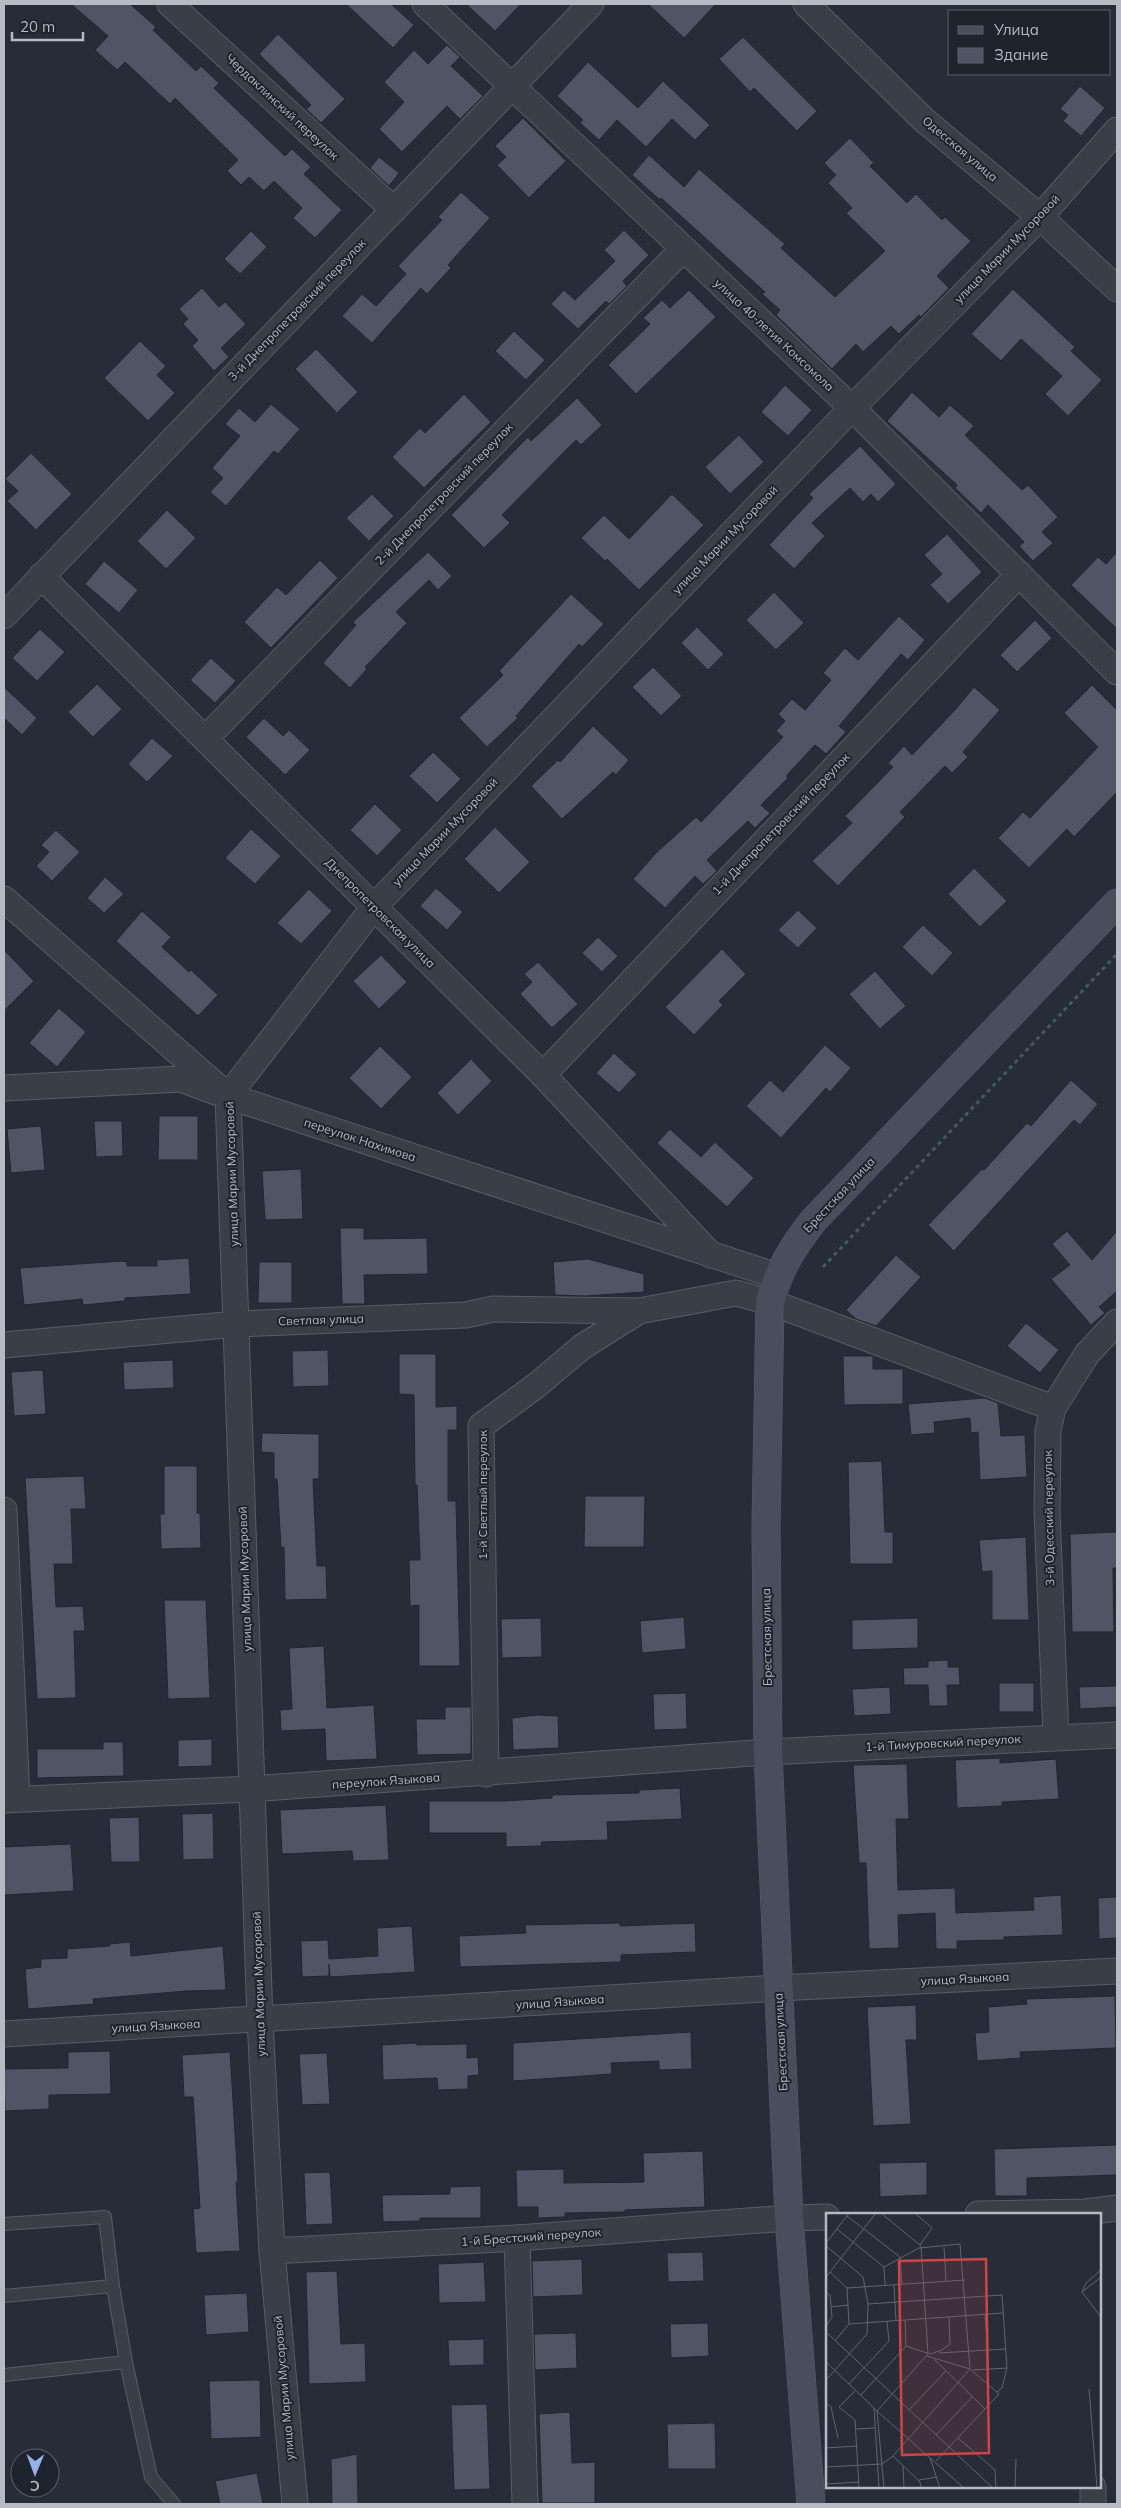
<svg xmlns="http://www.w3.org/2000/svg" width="1121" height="2508" font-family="Mulish,sans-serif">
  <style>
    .building { fill: #4f5564; stroke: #202630 }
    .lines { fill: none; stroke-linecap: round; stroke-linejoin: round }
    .lane-casing { stroke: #575d67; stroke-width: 14 }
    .street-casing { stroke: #575d67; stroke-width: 27 }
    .secondary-casing { stroke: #575d67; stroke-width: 29 }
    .path { stroke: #49585b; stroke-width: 3; stroke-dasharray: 4 4; stroke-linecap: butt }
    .lane { stroke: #393f49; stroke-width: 12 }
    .street { stroke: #393f49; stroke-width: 25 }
    .secondary { stroke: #484e5c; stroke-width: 28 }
    .labels { text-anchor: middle; stroke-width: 4; stroke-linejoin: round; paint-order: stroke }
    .street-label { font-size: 12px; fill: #b5bac5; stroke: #1e242e }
    .inset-road { fill: none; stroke: #5f6571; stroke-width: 1 }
    .view { fill: #cf4547; fill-opacity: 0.15; stroke: #cf4547; stroke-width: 2.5 }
    .inset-edge { fill: none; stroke: #b5bac5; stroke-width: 2.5 }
  </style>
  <rect width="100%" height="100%" fill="#262d39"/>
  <g class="building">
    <polygon points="71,4 130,4 156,27 153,30 196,71 201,66 219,83 214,88 285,156 292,149 311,167 304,174 342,210 315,238 293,218 302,208 274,181 264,191 249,177 241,185 227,171 238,160 175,98 170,104 125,62 117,70 95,50 108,36"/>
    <polygon points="346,4 391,4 414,25 393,48"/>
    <polygon points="466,4 521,4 495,31"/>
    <polygon points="648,4 716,4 684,38"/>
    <polygon points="278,34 345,99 321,123 306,109 311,105 259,54"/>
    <polygon points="743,37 817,111 797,131 754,88 750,92 719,59"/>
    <polygon points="447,45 460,57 451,66 483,96 460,119 447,106 402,152 379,129 404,102 384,82 414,50 428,64"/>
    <polygon points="588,62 638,108 663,81 710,125 695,140 672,119 646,147 617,120 599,140 580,123 583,120 557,96"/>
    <polygon points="1080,86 1105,108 1081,136 1063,121 1068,115 1060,109"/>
    <polygon points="523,118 566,161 529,198 497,165 506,157 495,146"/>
    <polygon points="850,138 874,163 870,166 907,203 916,194 942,220 945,217 971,241 937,276 949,288 921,317 919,315 899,334 891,326 863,352 856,344 832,369 776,315 780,310 762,294 765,292 661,198 660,200 632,175 649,155 684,187 699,169 785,244 781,248 835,297 885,251 846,213 852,208 828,183 836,175 824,163"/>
    <polygon points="379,157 399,173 389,186 370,168"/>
    <polygon points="461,192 490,218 448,265 451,268 427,294 421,288 372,343 342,316 362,294 376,306 406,274 398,266 442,220 438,217"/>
    <polygon points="624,230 649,255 623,281 627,286 609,304 606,301 578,329 551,304 564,290 575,300 615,261 604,250"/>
    <polygon points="251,231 267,247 240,274 224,259"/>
    <polygon points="202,288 219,307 225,302 246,324 221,348 229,357 214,371 192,346 198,340 183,324 188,319 179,309"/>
    <polygon points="1013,289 1075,347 1071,351 1102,380 1068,416 1045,394 1062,376 1021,339 1001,361 971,334"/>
    <polygon points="689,290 716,317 636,394 608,365 650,324 643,318 662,300 670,308"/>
    <polygon points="514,331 545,360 526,380 495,351"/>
    <polygon points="140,341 166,366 157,375 175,393 148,421 104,378"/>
    <polygon points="316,349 358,392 337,413 295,369"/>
    <polygon points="785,385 812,410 788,436 761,412"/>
    <polygon points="912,392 939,417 950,405 974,426 965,435 1022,490 1028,485 1058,517 1042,532 1053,543 1033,561 1019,546 1024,542 988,505 981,513 955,488 957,485 887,421"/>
    <polygon points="464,394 491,422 424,488 392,457 420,428 425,433"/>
    <polygon points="577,398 602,425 581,445 576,440 502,515 510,523 484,548 451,515 528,437 531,441"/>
    <polygon points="271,404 300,429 278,454 274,451 226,506 210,492 223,478 212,468 240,436 225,424 239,408 255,422"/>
    <polygon points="739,435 764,462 730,494 705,467"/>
    <polygon points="860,446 896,484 878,502 871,494 863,502 850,488 812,523 825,536 794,569 769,545 813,498 809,494"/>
    <polygon points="31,453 72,494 36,530 7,501 18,491 5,479"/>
    <polygon points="372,494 394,516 369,541 346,518"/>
    <polygon points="672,494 704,525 639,590 607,559 605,561 581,538 604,515 629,539"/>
    <polygon points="167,510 196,538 166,569 137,541"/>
    <polygon points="947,534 982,572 948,604 930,585 942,574 924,555"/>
    <polygon points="428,552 452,576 438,590 429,580 396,612 407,623 365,667 367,669 350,688 323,663 356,625 353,622"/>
    <polygon points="1117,552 1117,629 1071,585 1098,557 1106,564"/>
    <polygon points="320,560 338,578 271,648 244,622 277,587 286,595"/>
    <polygon points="104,561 138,590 119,613 85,584"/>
    <polygon points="774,592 804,623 776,650 746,620"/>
    <polygon points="571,594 604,624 582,647 579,644 516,716 518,718 487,747 459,718 503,675 499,671"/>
    <polygon points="899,616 925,640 908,660 901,654 839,726 846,732 826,754 815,745 786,776 788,778 761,805 770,813 755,828 748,821 707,860 717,871 714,874 703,884 695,876 665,908 633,879 657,852 696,817 701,822 783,737 776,731 785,721 778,714 792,699 805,710 831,680 823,673 845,648 858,660"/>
    <polygon points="1035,620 1052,638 1017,672 1000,655"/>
    <polygon points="697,627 724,654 708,670 681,643"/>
    <polygon points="40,629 65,652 37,681 12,658"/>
    <polygon points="211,658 236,681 215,703 190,680"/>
    <polygon points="653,667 682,696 661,716 632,687"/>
    <polygon points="97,684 122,709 93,737 68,712"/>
    <polygon points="1092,685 1117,710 1117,792 1074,837 1067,829 1029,868 998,838 1023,812 1030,818 1098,747 1064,713"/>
    <polygon points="4,687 37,718 22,735 4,718"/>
    <polygon points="974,687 1000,710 963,752 968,757 952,773 945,766 900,812 905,817 838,886 812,861 852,823 845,816 893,767 888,763 904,746 912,755 955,710"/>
    <polygon points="264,718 283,736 289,730 310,750 285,775 246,737"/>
    <polygon points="593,726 629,760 616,775 613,772 562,819 531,786 558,760 560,762"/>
    <polygon points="152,738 173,756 147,782 128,764"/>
    <polygon points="433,752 461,779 437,803 409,776"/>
    <polygon points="375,804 402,830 377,856 350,830"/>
    <polygon points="495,827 530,862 499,893 464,859"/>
    <polygon points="251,829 281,856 255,884 225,858"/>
    <polygon points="56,830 80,852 52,881 36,866 49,852 41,845"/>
    <polygon points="974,868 1007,901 980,927 948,894"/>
    <polygon points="105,877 124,894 104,913 87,898"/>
    <polygon points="436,888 463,912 447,930 420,906"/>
    <polygon points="309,889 332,911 301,944 277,923"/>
    <polygon points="798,910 817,928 798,948 778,930"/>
    <polygon points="142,911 171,937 162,947 189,972 191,970 218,995 198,1016 116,941"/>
    <polygon points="923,925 953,953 932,976 902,947"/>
    <polygon points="598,937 618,956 602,972 582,953"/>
    <polygon points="722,949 746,974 719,1001 723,1005 694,1035 665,1007"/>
    <polygon points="4,950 34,981 4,1011"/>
    <polygon points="381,955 407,982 379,1009 353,981"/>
    <polygon points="538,962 578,1004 552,1028 520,994 532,982 524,974"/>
    <polygon points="875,971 906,1006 880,1029 849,994"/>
    <polygon points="59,1008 86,1032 57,1067 29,1043"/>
    <polygon points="825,1045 851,1068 830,1092 826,1088 781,1138 746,1106 770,1080 783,1092"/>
    <polygon points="380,1046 412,1077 381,1109 349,1078"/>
    <polygon points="614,1053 637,1074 619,1093 596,1073"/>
    <polygon points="471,1059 492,1081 458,1115 437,1093"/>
    <polygon points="1071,1080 1098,1104 1080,1125 1074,1120 954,1251 928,1225 982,1169 984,1170 1027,1123 1031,1126"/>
    <polygon points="159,1116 198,1116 198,1160 158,1160"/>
    <polygon points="94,1121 122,1121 123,1156 96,1157"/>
    <polygon points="41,1126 45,1170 11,1173 7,1129"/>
    <polygon points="670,1129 701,1157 715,1142 754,1178 727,1207 657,1143"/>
    <polygon points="301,1169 303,1219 265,1220 262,1171"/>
    <polygon points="340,1228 364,1228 364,1239 427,1238 428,1274 364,1275 365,1304 342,1304"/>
    <polygon points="1067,1231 1092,1260 1117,1231 1117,1291 1099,1307 1105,1313 1091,1325 1051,1279 1070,1265 1052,1244"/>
    <polygon points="896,1255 921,1277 876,1326 856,1319 846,1310"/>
    <polygon points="189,1258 191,1294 125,1298 125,1301 83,1305 82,1299 24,1305 20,1268 122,1261 127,1262 127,1266 157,1266 157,1260"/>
    <polygon points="588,1259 644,1274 644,1292 586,1296 555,1295 553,1262"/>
    <polygon points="259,1262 292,1262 292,1303 258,1303"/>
    <polygon points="1026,1323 1059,1350 1040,1373 1007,1346"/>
    <polygon points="328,1350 329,1386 293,1387 292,1351"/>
    <polygon points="399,1354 436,1354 436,1407 457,1406 457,1430 448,1430 448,1501 456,1501 460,1666 419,1666 419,1605 410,1606 409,1560 420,1560 417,1485 415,1485 414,1395 399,1394"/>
    <polygon points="843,1356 873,1356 873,1369 903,1369 903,1404 844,1405"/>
    <polygon points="173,1360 174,1388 124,1390 123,1362"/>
    <polygon points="43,1370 46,1414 14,1416 11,1372"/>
    <polygon points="985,1398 998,1403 1001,1436 1025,1435 1027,1477 980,1480 978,1432 971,1433 970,1418 934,1422 935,1433 911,1435 908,1404"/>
    <polygon points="262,1433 319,1434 319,1479 313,1479 317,1566 326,1566 327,1599 285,1600 284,1547 281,1548 277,1479 274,1479 274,1453 261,1452"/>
    <polygon points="882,1461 885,1532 893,1532 893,1564 850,1564 848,1462"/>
    <polygon points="164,1466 197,1466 197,1513 200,1513 201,1548 161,1549 160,1514 164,1514"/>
    <polygon points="84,1476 86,1509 71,1509 73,1564 54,1564 56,1607 83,1606 85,1631 74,1631 76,1698 37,1699 25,1478"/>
    <polygon points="585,1496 645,1496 644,1547 584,1547"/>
    <polygon points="1117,1532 1117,1568 1113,1568 1114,1632 1072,1632 1070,1534"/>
    <polygon points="1026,1537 1029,1620 992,1620 992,1571 982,1572 979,1540"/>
    <polygon points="164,1600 206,1600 210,1698 168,1699"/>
    <polygon points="684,1617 686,1649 642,1653 640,1621"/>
    <polygon points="541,1618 542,1657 502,1658 501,1619"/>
    <polygon points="918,1618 918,1648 852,1650 852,1620"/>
    <polygon points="324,1646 327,1708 374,1705 377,1759 326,1761 325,1729 281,1731 280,1710 292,1709 289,1648"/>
    <polygon points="948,1660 948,1667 959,1667 960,1685 947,1685 948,1706 929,1706 928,1685 904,1685 903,1668 928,1667 928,1661"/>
    <rect x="999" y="1683" width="35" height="29"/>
    <polygon points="1117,1686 1117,1707 1080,1709 1079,1687"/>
    <polygon points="890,1687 891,1714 854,1716 852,1689"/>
    <polygon points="686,1693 687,1729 654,1730 653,1694"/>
    <polygon points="445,1707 471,1707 471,1754 417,1755 416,1719 445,1719"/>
    <polygon points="537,1715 558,1716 559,1748 513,1750 512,1718"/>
    <polygon points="212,1739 212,1766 178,1767 178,1740"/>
    <polygon points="103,1742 123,1742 124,1776 37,1778 37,1749 103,1749"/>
    <polygon points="1000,1758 1000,1763 1056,1759 1059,1799 1002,1802 1002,1806 957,1808 955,1760"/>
    <polygon points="907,1764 909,1819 896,1819 898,1890 955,1888 956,1913 1034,1910 1033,1897 1061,1895 1063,1935 1004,1937 1004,1940 957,1941 957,1949 936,1949 935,1913 898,1915 899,1948 869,1949 866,1863 859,1863 853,1765"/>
    <polygon points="680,1788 682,1819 607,1822 608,1840 541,1842 542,1846 506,1847 506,1833 429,1833 429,1801 505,1801 552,1798 552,1795 639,1793 639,1790"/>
    <polygon points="386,1805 389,1860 353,1861 352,1851 282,1854 280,1810"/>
    <polygon points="213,1813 214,1859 183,1860 182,1814"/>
    <polygon points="139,1817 140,1862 111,1862 109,1818"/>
    <polygon points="71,1844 74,1891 4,1895 4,1847"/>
    <polygon points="1117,1897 1117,1938 1099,1939 1098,1898"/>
    <polygon points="620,1923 620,1926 695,1923 696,1952 621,1955 621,1962 460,1967 459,1936 526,1933 525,1925"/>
    <polygon points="412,1926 415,1972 330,1977 329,1964 329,1976 302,1977 301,1941 328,1940 329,1959 378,1956 377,1928"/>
    <polygon points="130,1942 131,1956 223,1946 226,1990 186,1991 93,1999 94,2004 28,2009 25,1969 41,1967 41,1959 67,1958 67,1949 110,1946 109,1944"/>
    <polygon points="1115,1996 1116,2048 1020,2052 1021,2058 977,2061 975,2033 989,2032 988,2007 1027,2004 1026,1999"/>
    <polygon points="916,2005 917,2040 906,2040 911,2124 873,2126 867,2007"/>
    <polygon points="691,2032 692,2069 659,2070 659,2061 611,2063 612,2074 513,2081 513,2043"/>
    <polygon points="416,2043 417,2045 467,2044 467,2058 478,2057 479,2075 468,2076 468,2089 438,2090 437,2078 383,2080 382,2045"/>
    <polygon points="110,2051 111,2094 49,2095 49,2109 5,2111 4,2069 68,2068 68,2052"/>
    <polygon points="230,2052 238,2182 236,2182 240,2251 196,2253 193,2209 200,2208 193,2097 184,2097 182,2055"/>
    <polygon points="327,2053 330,2104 302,2105 299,2054"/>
    <polygon points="1117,2145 1117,2175 1027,2178 1027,2196 995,2196 994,2149"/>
    <polygon points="703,2151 705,2207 625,2210 625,2212 565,2213 565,2217 538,2218 538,2207 517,2207 516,2170 564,2169 564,2183 644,2182 643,2153"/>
    <polygon points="927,2162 927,2195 880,2197 879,2163"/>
    <polygon points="330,2172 333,2224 306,2225 304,2173"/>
    <polygon points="481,2186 481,2218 420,2218 420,2221 383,2222 382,2195 450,2194 450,2187"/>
    <polygon points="703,2252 704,2281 668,2282 667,2253"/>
    <polygon points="582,2259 583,2295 533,2297 532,2261"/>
    <polygon points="484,2262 486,2302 439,2303 438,2264"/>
    <polygon points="337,2271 341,2344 365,2343 366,2382 309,2384 306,2272"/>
    <polygon points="247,2293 249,2332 206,2335 204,2295"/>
    <polygon points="708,2323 709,2356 671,2358 670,2324"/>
    <polygon points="576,2333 577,2368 535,2370 534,2334"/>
    <polygon points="484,2339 484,2365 449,2366 448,2340"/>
    <polygon points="260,2380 261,2437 211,2439 209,2381"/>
    <polygon points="487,2404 490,2489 454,2490 451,2405"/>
    <polygon points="570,2412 572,2463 595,2462 595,2503 542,2503 539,2414"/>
    <polygon points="715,2423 716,2469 668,2469 667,2424"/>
    <polygon points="357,2454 358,2504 332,2504 331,2459"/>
    <polygon points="257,2473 263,2504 220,2504 215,2481"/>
  </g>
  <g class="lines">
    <g class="lane-casing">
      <g id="lane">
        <polyline points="4,2224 105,2217 113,2286"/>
        <polyline points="4,2296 113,2286 126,2362"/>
        <polyline points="4,2375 126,2362 151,2477 174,2504"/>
      </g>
    </g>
    <g class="street-casing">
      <g id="street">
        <polyline points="170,4 394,210"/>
        <polyline points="425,4 852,408 1117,672"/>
        <polyline points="806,4 924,120 1040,217 1117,289"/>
        <polyline points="41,576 543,1075 711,1255"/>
        <polyline points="4,616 591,4"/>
        <polyline points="205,739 683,249"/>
        <polyline points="4,899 228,1096 777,1276"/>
        <polyline points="543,1075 1019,574"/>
        <polyline points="4,1088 181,1079 216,1092"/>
        <polyline points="4,1345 237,1324 466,1315 493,1309 639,1311"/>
        <polyline points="4,1510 17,1799"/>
        <polyline points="1056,1737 1047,1511 1048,1431 1053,1408 1087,1354 1117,1322"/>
        <polyline points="486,1774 481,1426 537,1385 582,1347 639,1311 736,1293 770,1302 1053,1408"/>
        <polyline points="4,1800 251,1789 768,1752 1117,1735"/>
        <polyline points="4,2034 779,1988 1117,1971"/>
        <polyline points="978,2214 1085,2212 1117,2208"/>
        <polyline points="517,2238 525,2504"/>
        <polyline points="272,2251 517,2238 789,2218 827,2217"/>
        <polyline points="1093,2487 1093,2504"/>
        <polyline points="295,2504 272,2251 260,2020 228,1096 374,907 852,408 1040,217 1117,130"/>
      </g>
    </g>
    <g class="secondary-casing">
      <path id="secondary" d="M811,2504L789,2218L768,1752L766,1526L770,1302C779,1269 792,1248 813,1221L1117,903"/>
    </g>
    <polyline class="path" points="823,1267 1117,954"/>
    <use href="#lane" class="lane"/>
    <use href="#street" class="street"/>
    <use href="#secondary" class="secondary"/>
  </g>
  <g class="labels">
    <g class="street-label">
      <text transform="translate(282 107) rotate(43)" y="4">Чердаклинский переулок</text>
      <text transform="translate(960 149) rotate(40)" y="4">Одесская улица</text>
      <text transform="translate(1007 249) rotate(-46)" y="4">улица Марии Мусоровой</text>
      <text transform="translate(297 310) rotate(-46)" y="4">3-й Днепропетровский переулок</text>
      <text transform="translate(774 335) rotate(43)" y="4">улица 40-летия Комсомола</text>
      <text transform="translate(444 494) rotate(-46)" y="4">2-й Днепропетровский переулок</text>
      <text transform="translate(725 540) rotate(-46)" y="4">улица Марии Мусоровой</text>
      <text transform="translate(781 824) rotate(-46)" y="4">1-й Днепропетровский переулок</text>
      <text transform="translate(445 832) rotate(-46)" y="4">улица Марии Мусоровой</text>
      <text transform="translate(380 913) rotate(45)" y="4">Днепропетровская улица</text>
      <text transform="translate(360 1140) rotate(18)" y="4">переулок Нахимова</text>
      <text transform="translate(232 1174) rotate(-92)" y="4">улица Марии Мусоровой</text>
      <text transform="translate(839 1195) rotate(-47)" y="4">Брестская улица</text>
      <text transform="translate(321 1320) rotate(-2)" y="4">Светлая улица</text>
      <text transform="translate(483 1495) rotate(-90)" y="4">1-й Светлый переулок</text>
      <text transform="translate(1049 1518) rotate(-91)" y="4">3-й Одесский переулок</text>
      <text transform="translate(245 1579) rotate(-92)" y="4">улица Марии Мусоровой</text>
      <text transform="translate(767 1637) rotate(-91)" y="4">Брестская улица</text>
      <text transform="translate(943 1743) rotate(-3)" y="4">1-й Тимуровский переулок</text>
      <text transform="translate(386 1781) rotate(-4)" y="4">переулок Языкова</text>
      <text transform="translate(965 1979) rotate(-3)" y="4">улица Языкова</text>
      <text transform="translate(259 1984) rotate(-92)" y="4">улица Марии Мусоровой</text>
      <text transform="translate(560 2002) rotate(-4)" y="4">улица Языкова</text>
      <text transform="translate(156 2026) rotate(-3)" y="4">улица Языкова</text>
      <text transform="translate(781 2042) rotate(-93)" y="4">Брестская улица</text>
      <text transform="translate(531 2237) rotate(-4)" y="4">1-й Брестский переулок</text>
      <text transform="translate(284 2388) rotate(-95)" y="4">улица Марии Мусоровой</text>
    </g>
  </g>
  <g transform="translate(826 2213)">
    <rect width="275" height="275" fill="#262d39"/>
    <path class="inset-road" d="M55,0L95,33L102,141L51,198L138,275M89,0L106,15L94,32M21,3L74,44L76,71M11,16L58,54L59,72M0,30L23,0M0,33L37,64L42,91L41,121L0,167M118,34L120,68M4,59L21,75L23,111L9,128M0,64L50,0M68,72L70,108M21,75L139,67M0,79L4,82L6,104L0,113M256,79L275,104M256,79L260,70L275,57M256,79L275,64M42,91L176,82L181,155L176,175L171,179M5,94L22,92M159,101L162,136M23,111L177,100M0,119L167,275M80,133L104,141L116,137L124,131L123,104M113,140L180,136M101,143L144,156L173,181L110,248M108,146L159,196M0,149L51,198L58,275M147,157L181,155M23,171L63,128L61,109M263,176L271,275M35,182L80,133L79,107M0,190L5,194L12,225M13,194L29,207L33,275M13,194L30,177M48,195L53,275M83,197L120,158M29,216L49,215M110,222L146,184M132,225L169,257L170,275M0,235L31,233M67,243L94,269L95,275M104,245L114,275M77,253L78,275M0,254L56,251L67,243L144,156L134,31L93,35L58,54M93,267L111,264M0,271L33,269M189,275L190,246"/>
    <path class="view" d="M160,46L163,240L76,242L73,48Z"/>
    <rect width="275" height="275" class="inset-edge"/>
  </g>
  <rect width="1121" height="2508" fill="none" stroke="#b5bac5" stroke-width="10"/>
  <rect x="948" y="10" width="162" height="65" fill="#1e242e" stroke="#5a606a"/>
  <rect x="958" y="26" width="25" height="8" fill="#484e5c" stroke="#5a606a"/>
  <text x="994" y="35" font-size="15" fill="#b5bac5">Улица</text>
  <rect x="958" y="48" width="25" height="15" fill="#4f5564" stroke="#5a606a"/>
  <text x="994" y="60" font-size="15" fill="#b5bac5">Здание</text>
  <g transform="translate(35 2473) rotate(181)"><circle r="24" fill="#1e242e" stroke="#5a606a"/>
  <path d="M0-4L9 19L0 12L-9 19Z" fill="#95b0ea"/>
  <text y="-8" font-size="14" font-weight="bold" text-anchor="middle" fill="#b5bac5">С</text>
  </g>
  <path d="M12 32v8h71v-8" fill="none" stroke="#b5bac5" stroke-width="2.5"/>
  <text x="20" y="32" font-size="15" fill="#b5bac5" stroke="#1e242e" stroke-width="4" paint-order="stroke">20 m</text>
</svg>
